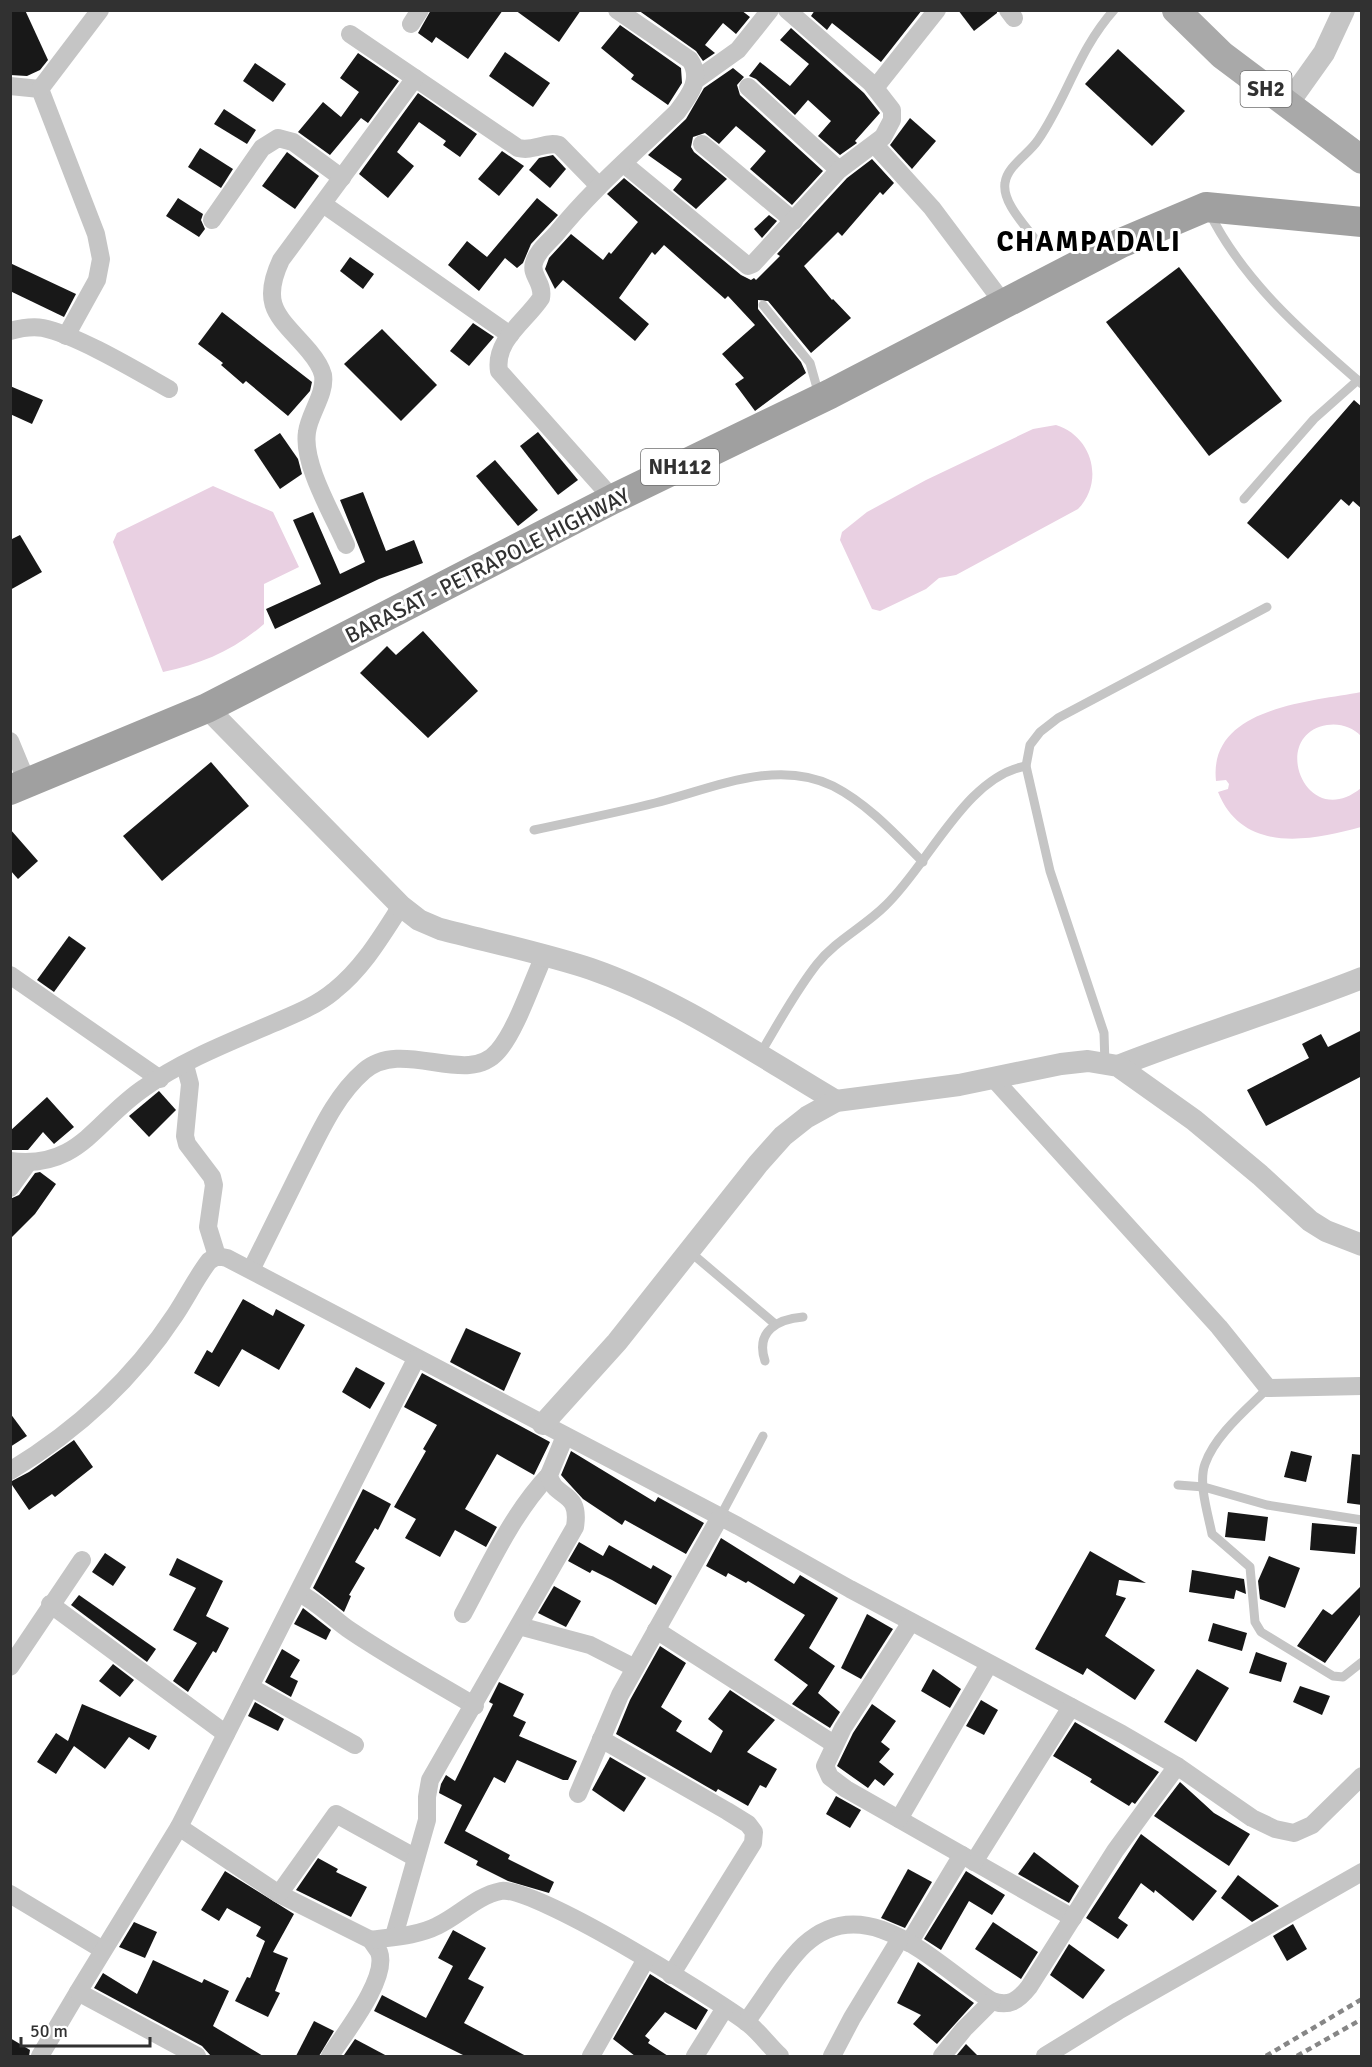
<svg xmlns="http://www.w3.org/2000/svg" width="1372" height="2067" font-family="Signika,sans-serif">
  <style>
    .water { fill: #e9d0e2 }
    .building { fill: #181818 }
    .lines { fill: none; stroke-linecap: round; stroke-linejoin: round }
    .service { stroke: #c5c5c5; stroke-width: 9 }
    .minor { stroke: #c5c5c5; stroke-width: 18 }
    .tertiary { stroke: #c5c5c5; stroke-width: 22 }
    .primary { stroke: #a9a9a9; stroke-width: 28 }
    .trunk { stroke: #a0a0a0; stroke-width: 30 }
    .rail { stroke: #868686; stroke-width: 4.5; stroke-dasharray: 6 4.5; stroke-linecap: butt }
    .labels { text-anchor: middle; stroke-width: 6; stroke-linejoin: round; paint-order: stroke }
    .shield { fill: #fff; stroke: #6f6f6f; stroke-width: 1.5 }
    .shield-label { font-size: 21px; font-weight: bold; fill: #313131 }
    .street-label { font-size: 22px; fill: #313131; stroke: #fff }
    .district-label { font-size: 28px; font-weight: bold; letter-spacing: 1.5px; fill: #000; stroke: #fff }
  </style>
  <rect width="100%" height="100%" fill="#fff"/>
  <g class="water">
    <path d="M1056,425C1092,436 1105,481 1078,509L956,575L939,578L926,589L880,611L872,609L840,540L842,532L867,512L926,480L1033,429Z"/>
    <path d="M213,486L273,512L299,567L264,584V624C234,650 202,664 163,672L113,542L117,533Z"/>
    <path d="M1361,692V736C1352,727 1340,723 1327,725C1268,735 1306,833 1361,788V827C1310,841 1243,854 1218,792L1228,789L1229,784L1226,780L1216,781C1208,707 1310,702 1361,692Z"/>
  </g>
  <g class="building">
    <polygon points="10,10 25,10 48,60 40,70 27,76 10,75"/>
    <polygon points="431,10 503,10 468,59 436,37 432,43 418,33"/>
    <polygon points="515,10 581,10 559,42"/>
    <polygon points="638,10 741,10 750,17 736,34 723,23 705,45 715,53 703,61 696,51"/>
    <polygon points="815,10 922,10 881,62 832,23 827,30 811,16"/>
    <polygon points="958,10 997,10 997,13 974,31"/>
    <polygon points="620,25 681,68 682,83 668,105 631,79 634,75 601,48"/>
    <polygon points="791,28 864,93 880,113 855,141 857,143 840,155 818,136 831,121 808,100 795,115 756,79 749,76 760,62 790,86 809,64 780,40"/>
    <polygon points="1118,49 1185,111 1152,146 1085,84"/>
    <polygon points="505,52 550,83 533,107 489,76"/>
    <polygon points="358,53 399,81 368,123 361,118 330,155 298,132 323,102 341,117 359,92 340,78"/>
    <polygon points="255,63 286,84 273,102 243,81"/>
    <polygon points="733,68 744,77 737,85 740,95 823,171 792,205 750,169 766,151 736,126 719,144 705,133 693,137 691,147 694,152 727,179 696,209 673,190 682,179 648,155 686,119 704,88"/>
    <polygon points="418,93 477,134 460,157 443,145 446,141 419,122 397,152 414,166 388,198 359,174"/>
    <polygon points="224,109 256,130 247,144 214,124"/>
    <polygon points="910,118 936,141 912,169 890,145"/>
    <polygon points="200,148 233,169 221,188 188,167"/>
    <polygon points="502,151 524,166 499,196 478,179"/>
    <polygon points="287,152 319,176 295,209 262,186"/>
    <polygon points="553,155 566,169 550,188 529,170 539,158"/>
    <polygon points="872,159 894,183 883,195 880,192 842,236 838,232 804,266 832,300 833,299 851,318 811,353 768,301 758,300 758,309 801,362 806,373 755,411 735,384 744,378 722,354 755,325 728,296 725,299 664,245 655,255 652,252 619,298 649,324 635,341 563,280 555,289 545,269 549,258 571,234 603,260 609,252 611,254 638,222 607,194 624,178 741,275 751,280 754,278 756,280 780,256 777,254 847,178"/>
    <polygon points="178,198 203,214 201,220 205,229 199,237 166,216"/>
    <polygon points="537,198 558,215 531,244 523,263 517,268 505,258 479,291 448,265 467,241 487,257"/>
    <polygon points="769,215 777,221 762,238 754,229"/>
    <polygon points="350,257 374,274 363,289 340,271"/>
    <polygon points="10,263 76,294 64,317 10,291"/>
    <polygon points="1179,267 1282,401 1209,456 1106,322"/>
    <polygon points="222,312 312,382 310,391 288,416 246,381 243,384 221,365 223,363 198,344"/>
    <polygon points="473,323 494,337 469,366 450,351"/>
    <polygon points="382,329 437,385 401,421 344,364"/>
    <polygon points="10,386 43,400 32,424 10,414"/>
    <polygon points="1354,400 1362,407 1362,509 1353,501 1349,506 1341,499 1288,559 1247,523"/>
    <polygon points="538,432 578,480 558,495 520,446"/>
    <polygon points="280,433 298,459 302,474 280,489 254,450"/>
    <polygon points="495,460 538,510 518,526 476,476"/>
    <polygon points="363,492 386,551 414,540 423,563 379,579 275,629 266,609 321,584 293,520 313,512 340,574 365,562 340,500"/>
    <polygon points="20,535 42,572 10,590 10,540"/>
    <polygon points="423,631 478,691 428,738 360,673 387,646 396,655"/>
    <polygon points="211,762 249,806 162,881 123,836"/>
    <polygon points="10,829 38,861 18,879 10,870"/>
    <polygon points="69,936 86,948 54,992 37,980"/>
    <polygon points="1362,1030 1362,1076 1266,1126 1247,1090 1309,1058 1302,1044 1321,1034 1328,1047"/>
    <polygon points="159,1091 176,1110 149,1137 129,1116"/>
    <polygon points="47,1097 74,1127 54,1144 43,1132 28,1150 10,1150 10,1131"/>
    <polygon points="40,1172 56,1184 35,1214 10,1239 10,1199 19,1195 35,1173"/>
    <polygon points="243,1299 273,1316 276,1309 305,1325 279,1370 242,1349 219,1387 194,1373 207,1350 212,1353"/>
    <polygon points="466,1328 521,1353 504,1391 450,1362"/>
    <polygon points="356,1367 385,1383 370,1409 342,1392"/>
    <polygon points="422,1373 550,1442 534,1475 497,1454 465,1509 497,1527 486,1547 455,1530 440,1557 405,1538 416,1519 394,1507 426,1451 423,1449 437,1425 404,1407"/>
    <polygon points="10,1413 27,1436 10,1447"/>
    <polygon points="74,1440 93,1467 55,1497 52,1494 29,1510 10,1482 29,1472"/>
    <polygon points="571,1451 655,1502 658,1497 704,1523 686,1554 625,1520 622,1525 583,1499 561,1475"/>
    <polygon points="1291,1451 1312,1456 1306,1482 1284,1477"/>
    <polygon points="1352,1454 1362,1455 1362,1505 1347,1503"/>
    <polygon points="363,1489 391,1504 378,1530 375,1528 355,1562 365,1568 349,1595 351,1596 344,1612 313,1588"/>
    <polygon points="1228,1512 1268,1517 1265,1541 1225,1537"/>
    <polygon points="1312,1523 1357,1527 1355,1554 1310,1550"/>
    <polygon points="721,1538 794,1584 800,1575 838,1598 809,1648 835,1666 818,1693 840,1712 830,1728 792,1704 808,1685 774,1660 805,1615 748,1581 746,1583 728,1573 726,1577 706,1566"/>
    <polygon points="579,1542 603,1556 609,1545 651,1569 653,1565 672,1576 656,1605 612,1580 592,1570 590,1573 568,1561"/>
    <polygon points="1090,1551 1146,1583 1119,1580 1116,1595 1126,1598 1105,1636 1155,1670 1135,1700 1087,1668 1083,1675 1035,1649"/>
    <polygon points="105,1553 126,1567 113,1586 92,1572"/>
    <polygon points="1269,1556 1300,1568 1285,1608 1260,1599 1258,1581"/>
    <polygon points="177,1558 223,1581 206,1616 229,1628 216,1653 213,1651 188,1692 173,1681 197,1643 173,1630 196,1588 169,1575"/>
    <polygon points="1192,1570 1244,1579 1246,1594 1236,1590 1234,1599 1189,1592"/>
    <polygon points="1362,1585 1362,1612 1325,1663 1297,1646 1323,1609 1332,1615"/>
    <polygon points="554,1586 581,1601 566,1627 538,1613"/>
    <polygon points="79,1595 156,1649 147,1662 71,1605"/>
    <polygon points="303,1608 331,1630 326,1640 294,1624"/>
    <polygon points="867,1614 893,1629 861,1679 841,1668"/>
    <polygon points="1213,1623 1247,1633 1242,1651 1208,1641"/>
    <polygon points="660,1646 686,1663 661,1707 682,1721 676,1731 711,1753 723,1731 708,1719 730,1690 775,1720 747,1752 777,1769 766,1788 760,1785 748,1806 718,1789 716,1792 616,1734 630,1700"/>
    <polygon points="282,1649 300,1660 290,1677 298,1681 291,1697 265,1682"/>
    <polygon points="1256,1652 1287,1663 1281,1682 1249,1673"/>
    <polygon points="113,1664 134,1680 120,1697 99,1681"/>
    <polygon points="933,1669 961,1689 950,1708 921,1691"/>
    <polygon points="1197,1669 1229,1688 1196,1742 1164,1722"/>
    <polygon points="499,1682 524,1694 513,1716 526,1722 519,1736 577,1761 568,1780 563,1780 517,1760 505,1783 494,1777 465,1831 510,1855 508,1859 554,1882 549,1893 508,1881 476,1865 478,1861 444,1843 462,1805 439,1793 441,1784 446,1775 455,1781 493,1704 489,1702"/>
    <polygon points="1300,1686 1330,1696 1322,1715 1293,1702"/>
    <polygon points="981,1700 998,1710 984,1735 966,1726"/>
    <polygon points="255,1702 284,1719 278,1731 248,1716"/>
    <polygon points="82,1704 136,1727 157,1736 149,1750 129,1737 105,1769 74,1746 56,1774 37,1762 56,1733 68,1741"/>
    <polygon points="872,1704 896,1721 881,1742 890,1749 879,1762 894,1774 884,1786 875,1779 868,1788 837,1766 853,1733"/>
    <polygon points="1075,1722 1159,1772 1135,1804 1132,1802 1129,1806 1090,1782 1092,1779 1053,1756"/>
    <polygon points="610,1757 646,1778 624,1812 592,1790"/>
    <polygon points="1180,1782 1214,1813 1250,1834 1229,1866 1154,1816"/>
    <polygon points="836,1796 861,1810 850,1828 826,1814"/>
    <polygon points="1141,1834 1217,1891 1193,1921 1155,1890 1154,1893 1141,1883 1118,1918 1128,1925 1118,1939 1086,1918"/>
    <polygon points="1034,1852 1079,1886 1069,1903 1018,1874"/>
    <polygon points="318,1858 338,1869 336,1872 367,1887 351,1917 296,1890"/>
    <polygon points="908,1869 932,1882 905,1928 881,1918"/>
    <polygon points="225,1871 294,1914 273,1952 288,1958 275,1991 280,1993 268,2017 235,2001 247,1977 250,1978 265,1941 256,1936 261,1927 227,1908 219,1921 201,1910"/>
    <polygon points="966,1871 1005,1895 992,1915 969,1901 941,1950 924,1939"/>
    <polygon points="1238,1875 1279,1906 1252,1922 1221,1898"/>
    <polygon points="134,1922 157,1932 145,1958 119,1947"/>
    <polygon points="993,1922 1038,1952 1021,1979 975,1949"/>
    <polygon points="1293,1924 1307,1949 1287,1961 1273,1936"/>
    <polygon points="453,1930 486,1948 468,1979 484,1987 464,2023 526,2056 465,2056 374,2011 382,1995 426,2018 453,1966 438,1958"/>
    <polygon points="1069,1944 1105,1970 1083,1999 1050,1975"/>
    <polygon points="153,1960 202,1983 204,1979 229,1991 213,2026 263,2056 211,2056 202,2046 94,1988 103,1973 137,1994"/>
    <polygon points="918,1962 974,2003 937,2044 913,2024 921,2015 897,2003"/>
    <polygon points="650,1974 708,2010 696,2030 665,2012 645,2036 650,2040 648,2043 668,2056 635,2056 613,2039"/>
    <polygon points="314,2021 334,2031 319,2056 296,2056"/>
    <polygon points="10,2038 30,2050 29,2056 10,2056"/>
    <polygon points="355,2039 387,2056 344,2055"/>
    <polygon points="966,2044 978,2056 956,2056"/>
  </g>
  <g class="lines">
    <g class="service">
      <path d="M1209,212C1243,281 1304,334 1362,384"/>
      <path d="M1037,242C1026,226 1002,203 1005,183C1007,166 1029,154 1038,140C1067,98 1078,50 1114,10"/>
      <polyline points="763,305 810,363 819,395"/>
      <polyline points="1244,499 1314,419 1358,380"/>
      <path d="M534,830C575,821 615,813 655,803C711,789 776,758 833,786C868,804 896,835 923,862"/>
      <path d="M760,1054C778,1024 795,992 817,964C836,940 864,927 886,905C929,864 966,776 1026,766"/>
      <polyline points="1105,1064 1104,1033 1050,871 1026,766 1030,745 1040,732 1058,718 1267,607"/>
      <polyline points="689,1251 775,1324"/>
      <path d="M765,1361C755,1331 778,1319 803,1317"/>
      <path d="M1268,1388C1247,1409 1215,1435 1205,1464C1198,1483 1208,1514 1212,1534L1250,1567L1255,1622L1261,1632L1333,1676L1343,1677L1362,1662"/>
      <polyline points="1178,1485 1204,1487 1267,1505 1362,1520"/>
      <polyline points="720,1517 763,1436"/>
    </g>
    <g class="minor">
      <polyline points="1008,10 1014,18"/>
      <polyline points="411,24 420,10"/>
      <path d="M350,34L518,148C534,152 545,141 559,145L599,186"/>
      <polyline points="696,80 738,50 770,10"/>
      <polyline points="10,86 40,89 96,234 101,259 97,280 66,336"/>
      <polyline points="748,87 839,170"/>
      <polyline points="875,88 937,10"/>
      <polyline points="40,89 100,10"/>
      <polyline points="702,144 794,221"/>
      <polyline points="875,145 932,208 1004,304"/>
      <polyline points="624,164 748,266 753,264 839,170 883,137 892,120 892,110 871,83 787,10"/>
      <polyline points="323,204 510,335"/>
      <polyline points="212,220 262,148 278,138 293,142 342,178"/>
      <path d="M10,331C21,328 32,326 43,328C77,335 137,371 169,389"/>
      <path d="M613,499L499,371C494,340 526,321 541,298C544,282 530,276 534,263C537,251 548,243 556,234C592,189 636,152 677,112C689,96 703,79 690,60L617,10"/>
      <path d="M346,545C333,515 302,464 307,432C309,414 326,394 323,375C321,367 314,357 309,351C280,317 259,307 281,260L415,78"/>
      <polyline points="10,741 27,782"/>
      <polyline points="10,975 160,1079"/>
      <polyline points="185,1065 190,1084 185,1136 187,1144 212,1177 214,1185 208,1227 217,1256"/>
      <polyline points="993,1078 1219,1327 1268,1388 1362,1386"/>
      <path d="M10,1161C79,1170 95,1121 144,1088C183,1060 230,1042 274,1023C295,1014 316,1006 334,991C363,968 381,937 401,906"/>
      <polyline points="10,1188 28,1163"/>
      <path d="M251,1270C268,1236 285,1201 302,1167C319,1134 335,1096 364,1071C403,1037 467,1088 498,1051C516,1031 532,982 544,956"/>
      <path d="M10,1471C76,1431 133,1379 175,1315C187,1297 196,1278 209,1261L217,1256L227,1258L738,1526L850,1589L1122,1734L1177,1766L1252,1818L1275,1829L1294,1833L1312,1825L1362,1776"/>
      <path d="M299,1593C319,1603 333,1619 351,1631C391,1658 433,1681 475,1706"/>
      <polyline points="50,1604 226,1734"/>
      <path d="M463,1614C489,1566 512,1514 549,1475"/>
      <polyline points="911,1622 843,1728 825,1766 830,1777 846,1789 1073,1918"/>
      <polyline points="519,1626 590,1645 635,1668"/>
      <polyline points="656,1630 834,1744"/>
      <polyline points="10,1667 82,1560"/>
      <polyline points="250,1687 355,1745"/>
      <polyline points="601,1739 727,1811 748,1824 754,1832 753,1843 671,1975"/>
      <polyline points="578,1794 620,1695 720,1517"/>
      <polyline points="899,1819 989,1664"/>
      <path d="M179,1827L279,1894L371,1940C373,1944 377,1948 379,1952C389,1978 344,2034 330,2056"/>
      <polyline points="974,1862 1071,1707"/>
      <polyline points="10,1894 103,1950"/>
      <polyline points="279,1894 336,1814 416,1858"/>
      <path d="M394,1936L427,1820V1797L430,1780L575,1527C581,1489 554,1500 549,1475L565,1436"/>
      <path d="M371,1940C392,1937 417,1936 437,1926C459,1916 476,1896 501,1891C533,1885 711,1996 745,2021C758,2030 768,2045 780,2056"/>
      <polyline points="909,1943 962,1855"/>
      <path d="M746,2022C764,1998 783,1965 804,1945C868,1886 940,1969 992,2001C1009,2007 1018,2001 1029,1987L1115,1851L1177,1766"/>
      <polyline points="40,2056 78,1992"/>
      <polyline points="197,2056 78,1992 179,1827 416,1359"/>
      <polyline points="591,2056 646,1959"/>
      <polyline points="695,2056 725,2008"/>
      <polyline points="832,2056 852,2018 900,1939"/>
      <polyline points="942,2056 964,2029 992,2001"/>
      <polyline points="1045,2056 1118,2011 1362,1872"/>
    </g>
    <g class="tertiary">
      <polyline points="1287,105 1324,53 1344,10"/>
      <path d="M207,708L401,906L419,920L440,929C490,942 542,953 591,969C678,999 758,1055 836,1101"/>
      <path d="M1118,1066C1199,1034 1281,1010 1362,978"/>
      <polyline points="543,1424 617,1342 758,1164 783,1136 807,1117 836,1101 959,1085 1061,1064 1088,1061 1118,1066 1194,1120 1260,1175 1310,1221 1326,1231 1362,1245"/>
    </g>
    <polyline class="primary" points="1176,10 1222,55 1362,160"/>
    <polyline class="trunk" points="10,790 207,708 613,499 830,394 1121,243 1206,207 1362,222"/>
    <g class="rail">
      <polyline points="1266,2056 1362,1999"/>
      <polyline points="1297,2056 1362,2019"/>
    </g>
  </g>
  <g class="labels">
    <g class="shield">
      <rect x="1240.5" y="71" width="51" height="36" rx="4.5"/>
      <rect x="641" y="449" width="78" height="36" rx="4.5"/>
    </g>
    <g class="shield-label">
      <text x="1266" y="96">SH2</text>
      <text x="680" y="474">NH112</text>
    </g>
    <g class="street-label">
      <text transform="translate(487 565) rotate(-27)" y="8">BARASAT - PETRAPOLE HIGHWAY</text>
    </g>
    <g class="district-label">
      <text x="1089" y="251">CHAMPADALI</text>
    </g>
  </g>
  <rect width="1372" height="2067" fill="none" stroke="#313131" stroke-width="24"/>
  <path d="M21 2037v9h129v-9" fill="none" stroke="#313131" stroke-width="3"/>
  <text x="30" y="2037" font-size="18" fill="#313131" stroke="#ffffff" stroke-width="4.5" paint-order="stroke">50 m</text>
</svg>
